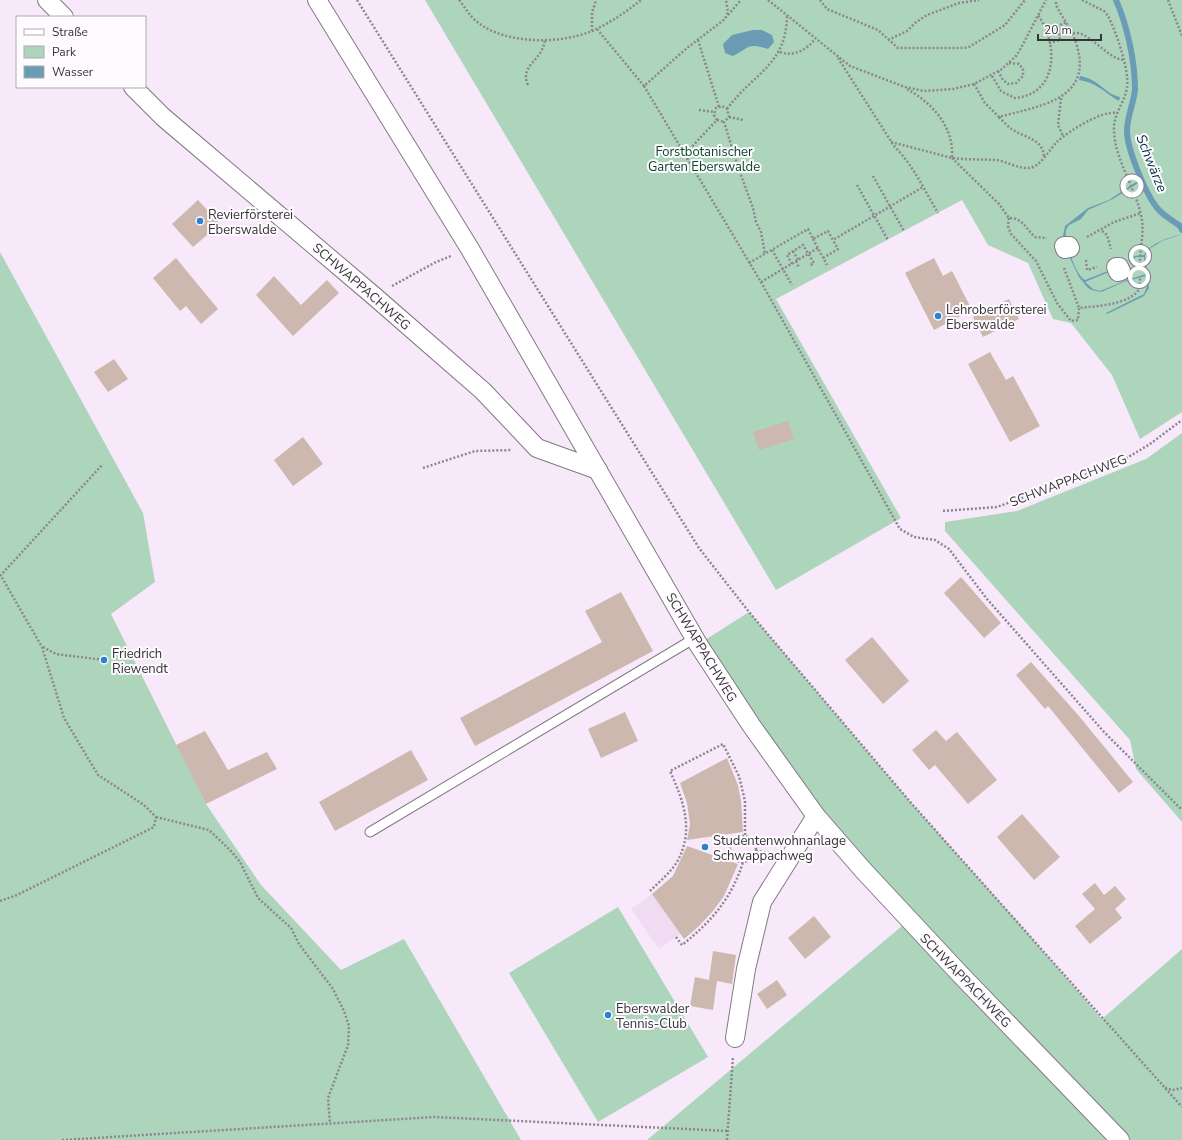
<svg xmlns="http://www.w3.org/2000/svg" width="1182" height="1140" font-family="'Nunito Sans',sans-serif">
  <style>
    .built { fill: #efdbf2 }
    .green { fill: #acd5bc }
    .water { fill: #6b9cb5; fill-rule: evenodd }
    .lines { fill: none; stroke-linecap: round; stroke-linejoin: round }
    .stream { stroke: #6b9cb5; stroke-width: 6 }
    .building { fill: #ccb8af }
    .lane-casing { stroke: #847886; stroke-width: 11 }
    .street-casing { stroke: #847886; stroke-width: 20 }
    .path { stroke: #8f8590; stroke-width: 2.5; stroke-dasharray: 2 2; stroke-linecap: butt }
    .lane { stroke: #fff; stroke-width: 9 }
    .street { stroke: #fff; stroke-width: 18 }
    .poi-dot { fill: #2c81d0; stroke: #fdfbfe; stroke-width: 1.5 }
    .labels { text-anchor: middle; stroke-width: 4; stroke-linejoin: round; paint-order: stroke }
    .park-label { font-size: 13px; fill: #0a462b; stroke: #fdfbfe }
    .poi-label { font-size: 13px; fill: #383339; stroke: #fdfbfe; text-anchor: start }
    .street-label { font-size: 13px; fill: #383339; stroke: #fdfbfe }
    .water-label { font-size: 14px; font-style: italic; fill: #002e40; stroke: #fdfbfe }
  </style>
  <rect width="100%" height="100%" fill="#f7e9f9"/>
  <polygon class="built" points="652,894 680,934 659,949 631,909"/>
  <g class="green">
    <polygon points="425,0 1182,0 1182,412 1140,439 1112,375 1071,323 1053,319 1028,263 988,245 962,200 776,299 901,518 776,590"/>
    <polygon points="0,252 143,513 155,582 111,614 206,804 261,885 341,970 404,939 521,1140 0,1140"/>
    <polygon points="1182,433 1182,822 1136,769 1130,740 945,531 945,522 1017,511 1146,459"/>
    <polygon points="749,612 912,804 1017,921 1102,1019 1182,949 1182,1140 1129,1140 958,963 859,856 778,751 705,640"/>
    <polygon points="618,907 708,1057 598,1122 509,973"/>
    <polygon points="902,926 1108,1140 647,1140"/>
  </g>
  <g class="water">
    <path d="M753,30H762L772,35L774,42L768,49C747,42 749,48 733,56L725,53L723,44L732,35Z"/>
    <path d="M1080,76C1099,79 1105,94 1120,97L1119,101C1105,93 1096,82 1079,80Z"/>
    <path d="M1142,178L1143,180L1113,199L1088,210L1081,219L1069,225L1066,230C1064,241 1076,276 1085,280L1113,269L1135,256L1144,255C1152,242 1167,238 1182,234L1162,241L1148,250L1145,256L1149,288L1144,296L1107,314L1106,313L1144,294L1147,286L1146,276L1124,282L1101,292L1092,290L1088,288L1079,277L1067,252L1063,236L1065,226L1088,208L1109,200ZM1137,257H1144L1146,274L1127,280L1100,291L1093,289L1085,282L1121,267L1127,261Z"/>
  </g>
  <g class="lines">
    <path class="stream" d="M1116,0C1127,25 1135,61 1135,89C1134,103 1127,116 1127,131C1127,149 1146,195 1158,209C1164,216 1172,220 1180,226L1182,230"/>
  </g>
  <g class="building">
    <polygon points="198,200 220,224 193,247 172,224"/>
    <polygon points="176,258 218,309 201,324 186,306 180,311 153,278"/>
    <polygon points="934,258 943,276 952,271 972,310 934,330 905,273"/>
    <polygon points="274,276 301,305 327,280 339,293 293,336 256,295"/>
    <polygon points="1009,299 1019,319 983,337 973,317"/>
    <polygon points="990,352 1006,380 1013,376 1040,426 1010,442 968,364"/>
    <polygon points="114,359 128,379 108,392 94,372"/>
    <polygon points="788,421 794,439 759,450 753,432"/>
    <polygon points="303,437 323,464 293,486 274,460"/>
    <polygon points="961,577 1001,623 984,638 944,593"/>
    <polygon points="621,592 653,651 475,746 460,718 602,642 585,611"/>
    <polygon points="872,637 909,681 883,704 845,660"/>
    <polygon points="1031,662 1079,716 1133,782 1119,793 1048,706 1045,709 1016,675"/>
    <polygon points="625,712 638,741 601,758 588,729"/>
    <polygon points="936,730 946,741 957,732 997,780 968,804 935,765 929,770 912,750"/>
    <polygon points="205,731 228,770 267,752 277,769 206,804 176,745"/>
    <polygon points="411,750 428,780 335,831 319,802"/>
    <polygon points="727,758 738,785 741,801 743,832 687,840 690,824 687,803 680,783"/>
    <polygon points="1022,814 1060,857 1034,880 997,837"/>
    <polygon points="687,846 738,864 724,896 713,911 699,926 684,939 652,894 673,876"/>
    <polygon points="1095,883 1104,895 1115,886 1126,899 1115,909 1122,918 1090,944 1075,926 1095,909 1082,894"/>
    <polygon points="814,916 831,937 805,959 788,938"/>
    <polygon points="713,951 736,955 732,984 717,981 713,1010 690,1006 695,977 709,980"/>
    <polygon points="777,980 787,995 767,1009 757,994"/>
  </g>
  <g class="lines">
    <g class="lane-casing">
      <polyline id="lane" points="370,832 695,638"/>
    </g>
    <g class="street-casing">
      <g id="street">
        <polyline points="47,0 64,17"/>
        <polyline points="317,0 470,249 698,644 751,725 816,816 863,870 959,973 1120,1140"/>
        <polyline points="133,87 163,117 374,296 483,391 537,448 598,470"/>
        <circle cx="1132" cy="186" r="2.5"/>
        <polygon points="1064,246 1069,246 1070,248 1065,249"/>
        <circle cx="1140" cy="256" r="2"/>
        <polygon points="1116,267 1119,267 1121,271 1118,272"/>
        <circle cx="1139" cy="277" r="2"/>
        <polyline points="735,1038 746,969 762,902 816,816"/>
      </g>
    </g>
    <g class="path">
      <polyline points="357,0 699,548 749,612 912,804 1182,1107"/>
      <path d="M459,0C464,6 467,12 472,17C498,45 559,45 592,31C610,23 626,12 641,0"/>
      <polyline points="768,0 850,66 905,87 924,91 953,89 974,84 1002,69 1016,56 1021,48 1046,0"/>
      <polyline points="820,0 827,9 878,30 898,48 964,48 969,47 1005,25 1025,0"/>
      <path d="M1082,0L1104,11L1108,16C1116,31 1130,72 1127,88C1124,104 1113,114 1114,131C1115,160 1135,187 1141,215C1145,231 1140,246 1140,263"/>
      <polyline points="1168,0 1182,36"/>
      <polyline points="728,15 741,0"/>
      <polyline points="597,29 644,86 687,48 725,19 728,12 726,0"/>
      <polyline points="592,31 592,13 596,0"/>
      <path d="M1073,33C1090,31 1105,57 1123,60"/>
      <polyline points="698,40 719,107"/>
      <polyline points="888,40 907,31 915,23 927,15 959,3 979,0"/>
      <polyline points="1049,43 1060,40 1058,26 1066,22"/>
      <path d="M780,52C793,57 807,50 815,39"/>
      <path d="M838,58L894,146C913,165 925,191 938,213"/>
      <polyline points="998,71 1003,80 1008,84 1016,83 1023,76 1023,69 1019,64 1009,63"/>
      <path d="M992,76L1001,91L1015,98C1058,94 1059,45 1038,15"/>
      <path d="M974,84L985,103L999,117C1037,106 1093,101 1077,46C1073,31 1063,19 1056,5V0"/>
      <path d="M528,85C519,65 543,61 545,39"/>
      <polyline points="644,86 761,282 900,529 914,537 935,540 949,549 987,599 1104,732 1182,810"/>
      <polyline points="1061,98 1058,125 1063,136"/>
      <path d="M727,109C753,73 786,66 787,16"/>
      <polyline points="699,110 714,112"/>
      <polyline points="729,117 743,120"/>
      <path d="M999,117C1004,122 1008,127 1013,130C1026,138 1043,139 1044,157"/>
      <polyline points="717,120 724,122"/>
      <path d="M891,142L952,158C954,126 932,103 907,89"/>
      <polyline points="684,155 717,120 714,115 716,108 722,106 727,109 729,117 724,122 739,170 753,208 756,222 761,232 765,254"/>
      <path d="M952,158L999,204L1009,218C1023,218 1026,229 1035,237L1047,238"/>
      <path d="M953,158C967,160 981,159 996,160C1006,161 1018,169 1029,168C1041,167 1049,149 1058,141C1069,131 1102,110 1117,113"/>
      <polyline points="873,176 904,231"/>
      <polyline points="857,185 888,240"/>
      <path d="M1009,218L1008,226L1011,234L1036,261L1057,303L1071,321L1078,320L1079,308C1097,306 1130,305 1140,288V278"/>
      <polyline points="1102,231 1107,235 1111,249"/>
      <polyline points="1087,237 1114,222 1141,213"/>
      <polyline points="813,239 827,265"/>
      <polyline points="772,250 792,285"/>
      <polyline points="793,251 798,260"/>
      <polyline points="823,258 838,249 833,240"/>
      <polyline points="1086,260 1087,270 1097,267"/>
      <polyline points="796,261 799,268"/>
      <polyline points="749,263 808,229 813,239 828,231 833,240 923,187"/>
      <polyline points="792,264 787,255 803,245 814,263 809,266"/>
      <polyline points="1064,268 1079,308"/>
      <polyline points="761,282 818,248"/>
      <polyline points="392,286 436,262 451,256"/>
      <polyline points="423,468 475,451 511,450"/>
      <polyline points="943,511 997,507 1120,462 1150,444 1182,420"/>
      <polyline points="0,576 103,464"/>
      <polyline points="43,647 56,654 104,660"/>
      <polyline points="156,817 209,830 230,850 240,862 258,898 291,928 299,944 333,989 344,1011 349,1026 348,1045 328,1098 330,1123"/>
      <circle cx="743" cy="849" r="13"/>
      <polyline points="756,851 771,853"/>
      <path d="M650,891C659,882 670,873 677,862C695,830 683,800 670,771L723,744L739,776L745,801V835"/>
      <polyline points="0,901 17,895 154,827 156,817 144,805 98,775 64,718 42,647 1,576"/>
      <path d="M676,937L682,945C711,922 732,898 743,862"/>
      <polyline points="1165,1088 1173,1090 1182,1088"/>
      <polyline points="62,1140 435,1117 728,1131"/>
      <polyline points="727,1140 733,1057"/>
    </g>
    <use href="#lane" class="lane"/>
    <use href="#street" class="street"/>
  </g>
  <g class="poi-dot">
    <circle cx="200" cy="221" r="4"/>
    <circle cx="938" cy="316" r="4"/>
    <circle cx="104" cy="660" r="4"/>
    <circle cx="705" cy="847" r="4"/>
    <circle cx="608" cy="1015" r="4"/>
  </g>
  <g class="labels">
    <g class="park-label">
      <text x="704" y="156">Forstbotanischer<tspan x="704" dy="15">Garten Eberswalde</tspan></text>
    </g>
    <g class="poi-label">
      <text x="208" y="219">Revierförsterei<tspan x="208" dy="15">Eberswalde</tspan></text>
      <text x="946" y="314">Lehroberförsterei<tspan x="946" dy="15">Eberswalde</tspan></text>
      <text x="112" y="658">Friedrich<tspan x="112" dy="15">Riewendt</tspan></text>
      <text x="713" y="845">Studentenwohnanlage<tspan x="713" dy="15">Schwappachweg</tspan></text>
      <text x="616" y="1013">Eberswalder<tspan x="616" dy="15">Tennis-Club</tspan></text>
    </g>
    <g class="street-label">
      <text transform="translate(362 286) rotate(41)" y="5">SCHWAPPACHWEG</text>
      <text transform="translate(1068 480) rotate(-21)" y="5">SCHWAPPACHWEG</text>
      <text transform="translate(702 647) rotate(59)" y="5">SCHWAPPACHWEG</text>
      <text transform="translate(966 980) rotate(46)" y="5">SCHWAPPACHWEG</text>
    </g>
    <g class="water-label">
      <text transform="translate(1152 163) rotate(68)" y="5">Schwärze</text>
    </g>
  </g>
  <rect x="16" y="16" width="130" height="72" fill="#fdfbfe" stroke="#aeabaf"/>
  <rect x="24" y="29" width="20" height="6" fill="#ffffff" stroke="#aeabaf"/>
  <text x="52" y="36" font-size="12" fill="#383339">Straße</text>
  <rect x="24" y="46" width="20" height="12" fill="#acd5bc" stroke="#aeabaf"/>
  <text x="52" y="56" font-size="12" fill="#383339">Park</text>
  <rect x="24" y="66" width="20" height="12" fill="#6b9cb5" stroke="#aeabaf"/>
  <text x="52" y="76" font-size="12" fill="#383339">Wasser</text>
  <path d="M1038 34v6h63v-6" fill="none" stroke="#383339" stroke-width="2"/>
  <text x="1044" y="34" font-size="12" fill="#383339" stroke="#fdfbfe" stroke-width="3" paint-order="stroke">20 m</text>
</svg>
